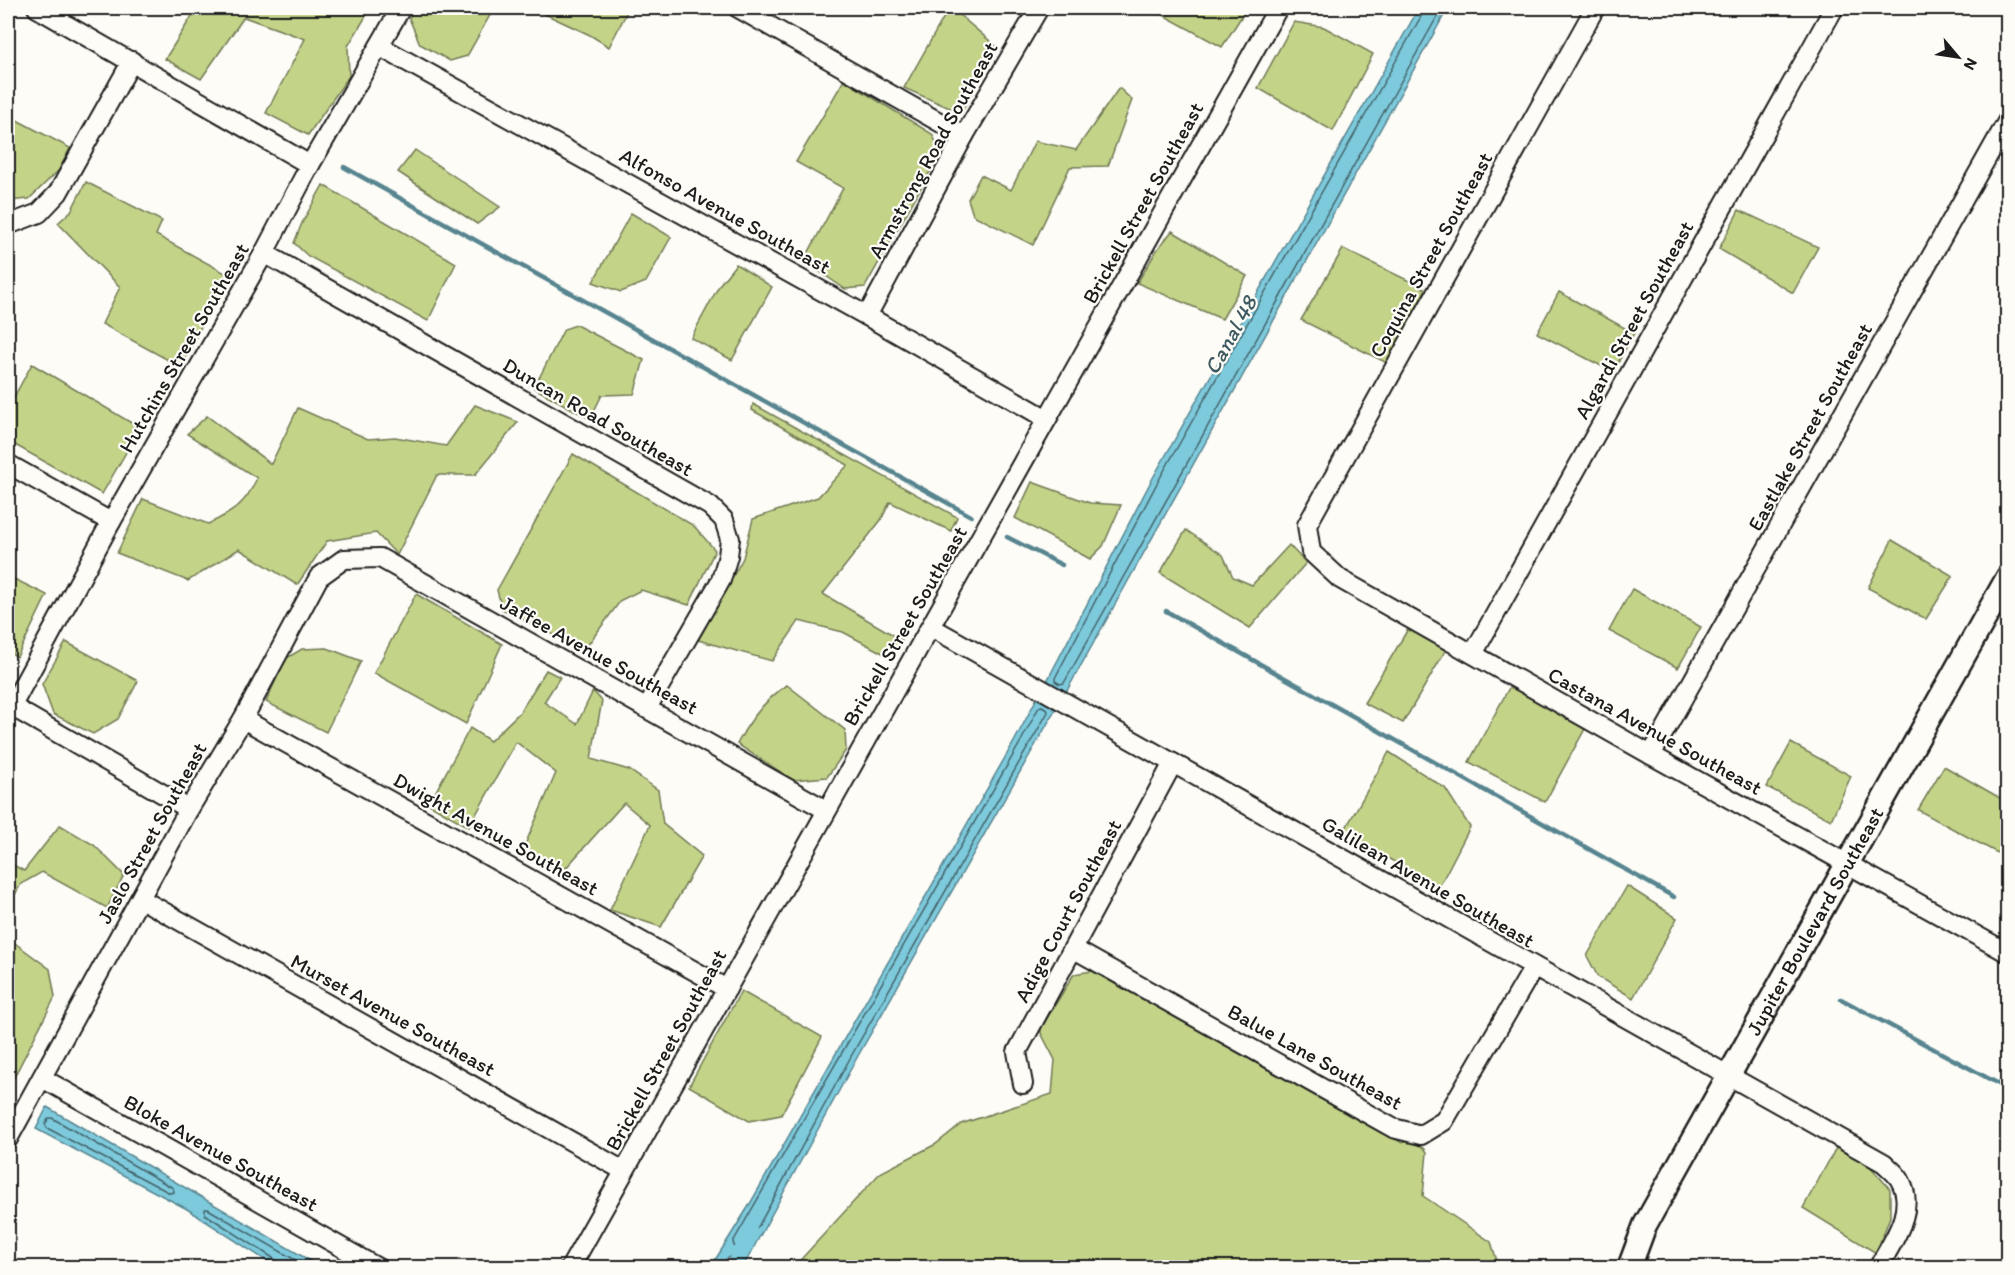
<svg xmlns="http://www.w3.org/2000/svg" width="2015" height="1275" font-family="Itim,sans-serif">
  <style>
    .green { fill: #c3d489; stroke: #707852; stroke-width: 1.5 }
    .water { fill: #7dcadc; stroke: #56848f; stroke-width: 1.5 }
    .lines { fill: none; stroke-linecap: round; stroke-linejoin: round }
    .shore { stroke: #436269; stroke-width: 1.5 }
    .stream { stroke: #56848f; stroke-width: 4.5 }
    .canal { stroke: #7dcadc; stroke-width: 16 }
    .minor-casing { stroke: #1c1c1c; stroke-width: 22 }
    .tertiary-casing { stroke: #1c1c1c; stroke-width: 27 }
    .minor { stroke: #fdfcf7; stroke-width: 18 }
    .tertiary { stroke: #fdfcf7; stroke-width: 22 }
    .labels { text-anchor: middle; stroke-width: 4.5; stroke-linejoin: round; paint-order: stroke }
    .street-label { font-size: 21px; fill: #1c1c1c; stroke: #fdfcf7 }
    .water-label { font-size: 22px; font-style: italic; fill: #3e595f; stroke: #fdfcf7 }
  </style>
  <rect width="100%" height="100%" fill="#fdfcf7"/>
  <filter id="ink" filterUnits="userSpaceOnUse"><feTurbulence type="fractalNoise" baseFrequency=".0167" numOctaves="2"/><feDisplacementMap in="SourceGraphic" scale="12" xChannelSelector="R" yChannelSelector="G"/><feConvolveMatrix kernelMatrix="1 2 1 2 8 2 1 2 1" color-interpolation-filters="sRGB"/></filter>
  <g filter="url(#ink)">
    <g class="green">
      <polygon points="197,8 371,8 348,46 349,76 308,135 266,113 305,39 244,17 201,79 165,59"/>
      <polygon points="415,8 494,8 467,56 450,61 420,44 409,18"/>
      <polygon points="532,8 629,8 609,47 590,35"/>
      <polygon points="949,8 951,8 997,47 961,113 904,88"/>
      <polygon points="1166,8 1247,8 1222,47 1163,15"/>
      <polygon points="1294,22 1324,27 1373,54 1333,131 1258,88"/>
      <polygon points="844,80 932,134 941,152 865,287 845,289 804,261 843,188 796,162"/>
      <polygon points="1119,88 1132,100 1108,166 1070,167 1033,245 973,215 968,199 981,175 1011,190 1035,141 1076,150"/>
      <polygon points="15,119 70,148 59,170 29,199 8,201 8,132"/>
      <polygon points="415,150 500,207 477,224 398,172"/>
      <polygon points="86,182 162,221 156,235 227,274 181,367 102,324 120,287 58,223 71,211"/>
      <polygon points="323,185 456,263 428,321 308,256 294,243 302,223"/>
      <polygon points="1739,210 1818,247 1793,293 1719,249"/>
      <polygon points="631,213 671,237 646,282 621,292 593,282"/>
      <polygon points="1172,231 1247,276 1222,319 1137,283 1157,250"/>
      <polygon points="1343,249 1426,289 1387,363 1301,320"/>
      <polygon points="736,264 772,287 732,360 691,338 720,284"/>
      <polygon points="1559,292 1634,333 1613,372 1537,333"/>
      <polygon points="576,325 644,360 634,394 602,395 590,419 534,388 564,329"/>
      <polygon points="32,364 140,428 102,494 8,441 8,408"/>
      <polygon points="753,404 957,517 951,531 890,502 881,520 823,594 902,640 890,657 843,632 799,621 772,661 698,640 743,558 753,519 818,497 848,465 752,410"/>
      <path d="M475,405L518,422L475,475H437L397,555L376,533L327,541L297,585L239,549L188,581L117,553L143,499L208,524C232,513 246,504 257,478L187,434L207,416L271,464L298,408L368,439L395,437L446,446Z"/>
      <polygon points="573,454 694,526 715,550 689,605 641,590 621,600 584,650 502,609 497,590"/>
      <polygon points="1032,482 1090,503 1121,505 1103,546 1090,559 1015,518"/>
      <polygon points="1186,530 1223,555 1233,577 1252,585 1289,545 1306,563 1250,628 1160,573"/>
      <polygon points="1892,540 1953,576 1926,619 1868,588"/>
      <polygon points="8,576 47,595 17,657 8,651"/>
      <polygon points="1632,589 1701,627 1678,668 1609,631"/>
      <polygon points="416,594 502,644 466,724 374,673"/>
      <polygon points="1408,629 1447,648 1403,723 1364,703"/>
      <polygon points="66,642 138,681 118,719 93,734 53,714 42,684"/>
      <polygon points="327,648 361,661 326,732 266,702 285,659 302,649"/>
      <polygon points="546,670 560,677 544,702 577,724 593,691 602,701 591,759 629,770 658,790 663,824 702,856 661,927 610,910 650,825 624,803 564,870 521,854 556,773 516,742 469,827 429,804 470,728 490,741 520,712"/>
      <path d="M787,685L845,730L846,750L827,777L793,780L737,744C749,721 764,700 787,685Z"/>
      <polygon points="1510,686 1586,727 1545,802 1469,762"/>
      <polygon points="1791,743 1851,776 1831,820 1767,787"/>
      <polygon points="1389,752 1445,788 1470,827 1439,887 1343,833"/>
      <polygon points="1944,766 2007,802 2007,844 2001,855 1918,810"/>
      <polygon points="60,825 94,845 124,875 107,908 42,872 21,884 8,907 8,862 24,871"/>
      <polygon points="1627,886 1677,918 1633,998 1598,977 1587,956"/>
      <polygon points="8,938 50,969 55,997 8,1089"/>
      <polygon points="1092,971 1402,1143 1410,1140 1424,1148 1427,1152 1423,1196 1491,1242 1499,1267 793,1268 880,1173 936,1144 961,1124 1052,1094 1055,1060 1041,1033 1041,1028 1074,974"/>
      <polygon points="741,991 822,1037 781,1115 749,1121 689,1086"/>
      <polygon points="1836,1148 1869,1165 1890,1189 1890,1217 1876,1253 1803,1208"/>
    </g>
    <g class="water">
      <polygon points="1419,8 1448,8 1065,694 1046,683 1150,483"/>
      <polygon points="1038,696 1057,707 859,1054 743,1267 744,1258 736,1253 714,1267 712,1265 747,1209 1015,740"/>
      <polygon points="47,1107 321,1267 276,1267 187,1209 36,1129"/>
    </g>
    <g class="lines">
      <g class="shore">
        <polyline points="1424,8 1423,13 1156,485 1055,678 1055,681 1060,684 1064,683 1442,8"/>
        <polygon points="1042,706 1047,709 1048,712 854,1051 747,1247 744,1249 734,1246 733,1242 1020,743 1039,707"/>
        <polygon points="49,1118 52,1118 173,1188 174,1192 170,1193 47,1128 45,1124"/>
        <polyline points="279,1268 276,1260 205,1214 205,1209 208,1209 309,1268"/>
      </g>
      <g class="stream">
        <polyline points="344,167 971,516"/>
        <polyline points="1007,537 1062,565"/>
        <polyline points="1166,611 1674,897"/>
        <polyline points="1841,999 2008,1089"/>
      </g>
      <polyline class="canal" points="737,1260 751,1234"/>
      <g class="minor-casing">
        <g id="minor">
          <polyline points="37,8 310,165"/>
          <polyline points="738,8 964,136"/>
          <polyline points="1595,8 1307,525 1311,552 1340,579 1651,755 2008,953"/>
          <polyline points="379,46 867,316 1047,419"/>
          <polyline points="8,222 13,223 39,213 58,193 132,61"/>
          <polyline points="264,253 710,506 724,520 730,539 728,556 721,580 647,708"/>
          <polyline points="867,316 964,136 1039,8"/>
          <polyline points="8,464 111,522"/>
          <path d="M931,627L1884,1163C1889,1168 1897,1174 1900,1180C1917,1210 1892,1242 1878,1268"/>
          <polyline points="1473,654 1834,8"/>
          <polyline points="11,706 189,809"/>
          <polyline points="8,713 111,522 264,253 310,165 401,8"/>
          <polyline points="243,719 727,989"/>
          <polyline points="1651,755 2008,120"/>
          <polyline points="141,899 624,1171"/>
          <polyline points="1074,949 1393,1128 1421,1135 1444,1121 1534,967"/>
          <polyline points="42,1078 378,1268"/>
          <polyline points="1023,1084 1017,1052 1173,763"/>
          <polyline points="8,1139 189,809 243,719 319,577 344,559 380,558 826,810"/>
          <polyline points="570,1268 1278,8"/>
        </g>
      </g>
      <g class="tertiary-casing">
        <g id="tertiary">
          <path id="s1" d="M1629,1268L1645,1225L2008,577"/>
        </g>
      </g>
      <use href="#minor" class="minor"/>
      <use href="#tertiary" class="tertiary"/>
    </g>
  </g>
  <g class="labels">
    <g class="street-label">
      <text transform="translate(933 150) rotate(-61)" y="7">Armstrong Road Southeast</text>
      <text transform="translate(1143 203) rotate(-61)" y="7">Brickell Street Southeast</text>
      <text transform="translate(725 211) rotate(29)" y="7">Alfonso Avenue Southeast</text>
      <text transform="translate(1431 255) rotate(-61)" y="7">Coquina Street Southeast</text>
      <text transform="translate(1634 320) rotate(-61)" y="7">Algardi Street Southeast</text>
      <text transform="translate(184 348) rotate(-60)" y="7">Hutchins Street Southeast</text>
      <text transform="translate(598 417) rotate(30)" y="7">Duncan Road Southeast</text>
      <text transform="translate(1810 427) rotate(-61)" y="7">Eastlake Street Southeast</text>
      <text transform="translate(905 626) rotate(-60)" y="7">Brickell Street Southeast</text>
      <text transform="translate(599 655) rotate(29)" y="7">Jaffee Avenue Southeast</text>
      <text transform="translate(1655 731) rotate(29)" y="7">Castana Avenue Southeast</text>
      <text transform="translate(152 833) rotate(-61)" y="7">Jaslo Street Southeast</text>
      <text transform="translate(496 834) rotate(29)" y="7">Dwight Avenue Southeast</text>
      <text transform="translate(1428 882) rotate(30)" y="7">Galilean Avenue Southeast</text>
      <text transform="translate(1068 911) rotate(-62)" y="7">Adige Court Southeast</text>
      <text dy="7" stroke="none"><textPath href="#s1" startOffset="394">Jupiter Boulevard Southeast</textPath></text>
      <text transform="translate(393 1015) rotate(29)" y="7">Murset Avenue Southeast</text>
      <text transform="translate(666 1050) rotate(-61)" y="7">Brickell Street Southeast</text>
      <text transform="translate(1315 1057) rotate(29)" y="7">Balue Lane Southeast</text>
      <text transform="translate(221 1153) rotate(29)" y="7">Bloke Avenue Southeast</text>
    </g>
    <g class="water-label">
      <text transform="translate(1230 335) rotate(-61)" y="8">Canal 48</text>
    </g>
  </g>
  <rect width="2015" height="1275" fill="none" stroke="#fdfcf7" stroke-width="30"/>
  <rect x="15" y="15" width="1985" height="1245" fill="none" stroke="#1c1c1c" stroke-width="2" filter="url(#ink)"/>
  <g transform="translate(1958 57) rotate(119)" stroke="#fdfcf7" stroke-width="4.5" paint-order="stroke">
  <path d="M0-4.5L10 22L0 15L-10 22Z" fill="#1c1c1c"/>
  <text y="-9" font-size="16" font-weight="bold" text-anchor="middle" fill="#1c1c1c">N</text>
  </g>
</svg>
